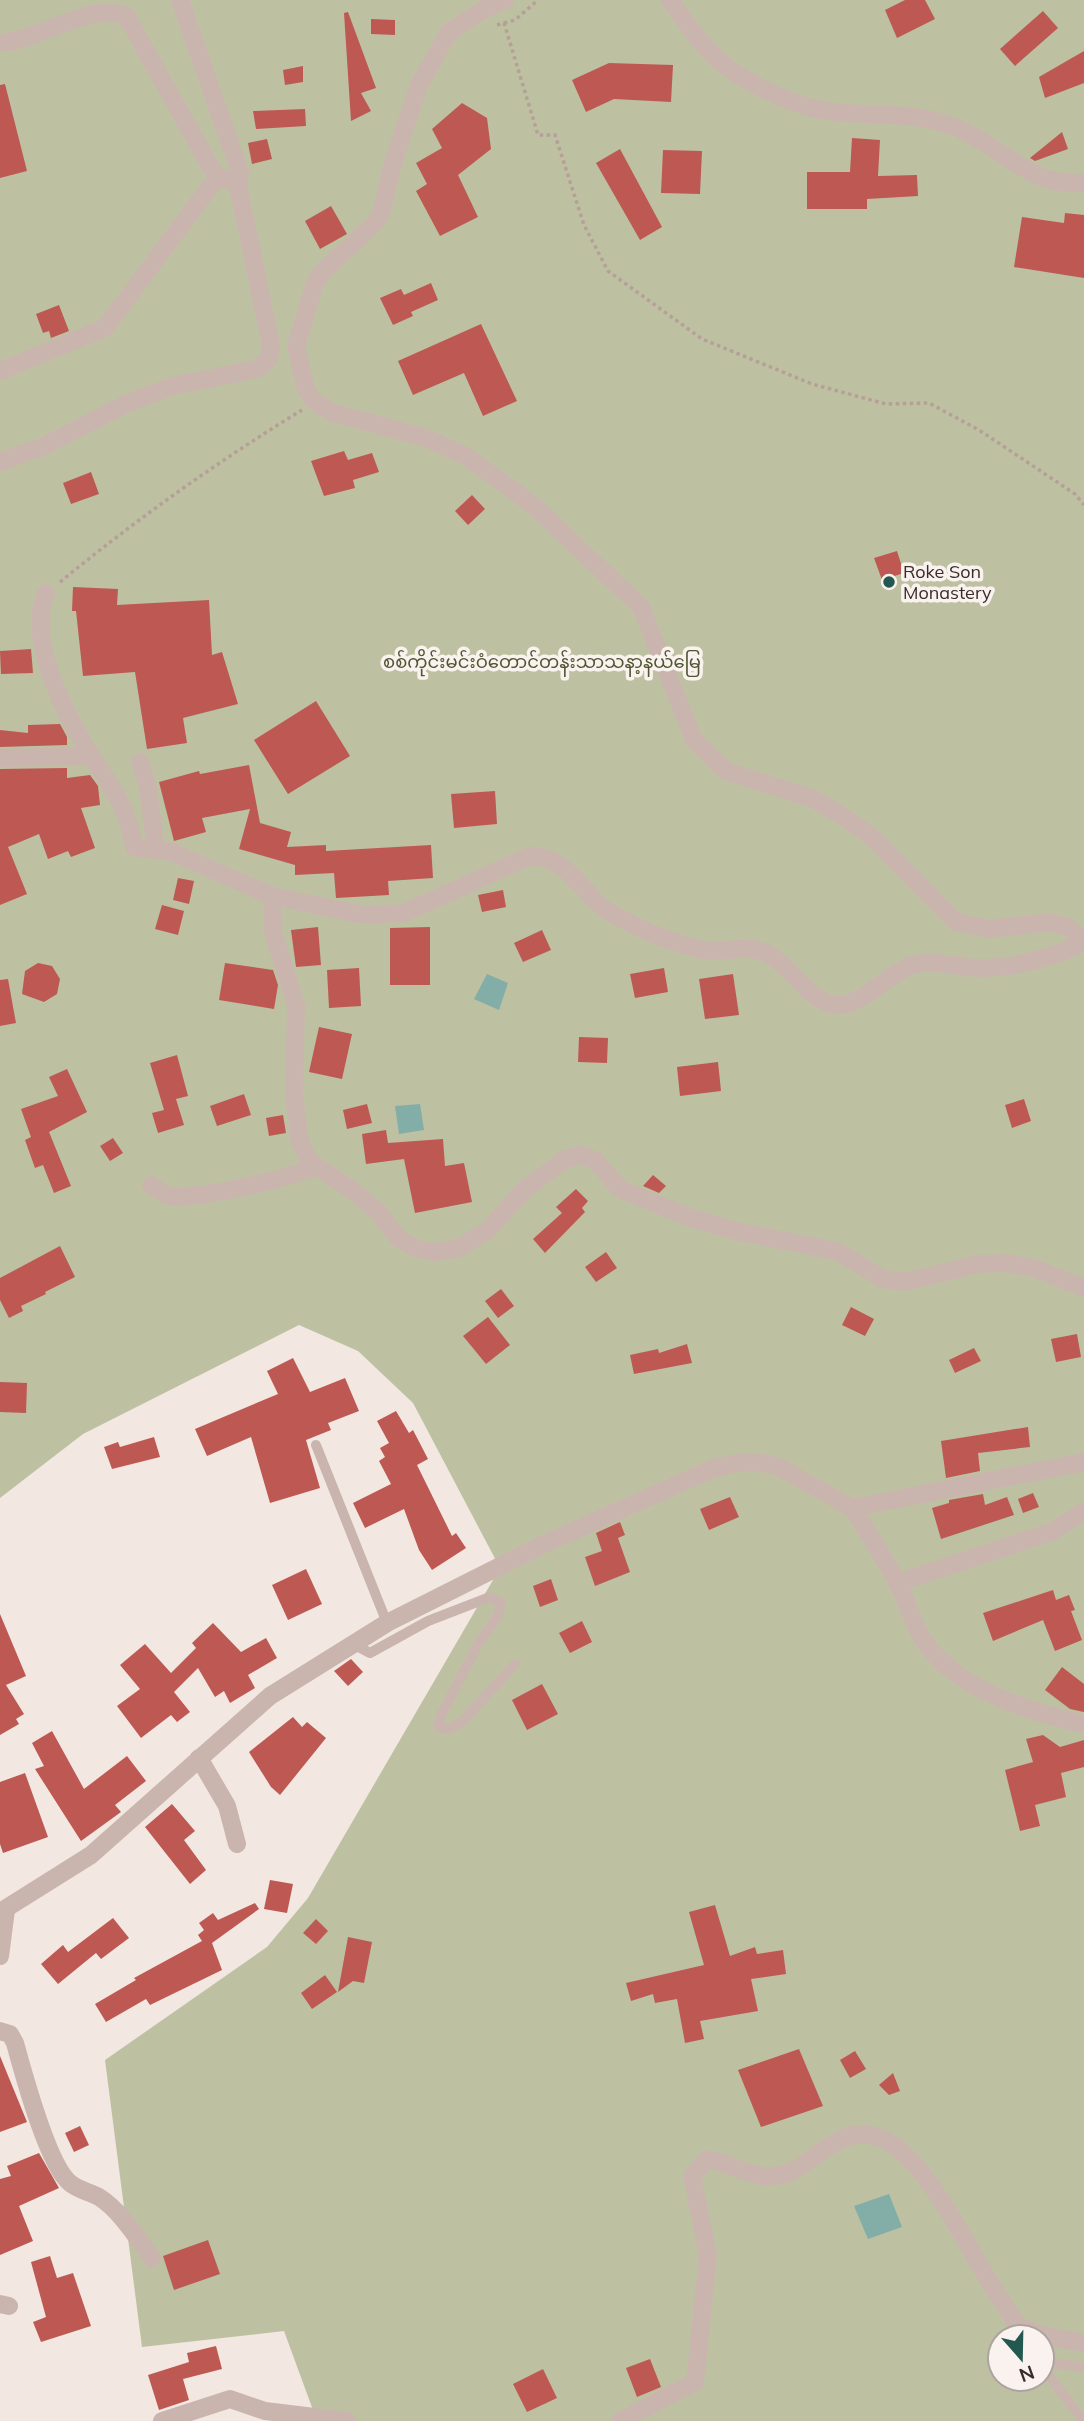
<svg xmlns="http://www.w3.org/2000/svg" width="1084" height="2421" font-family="Mulish,'Noto Sans Myanmar',sans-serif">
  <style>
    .green { fill: #bdc1a2; fill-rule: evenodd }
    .water { fill: #82aea7 }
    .building { fill: #be5853 }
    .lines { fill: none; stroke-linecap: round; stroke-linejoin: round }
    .path { stroke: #b69f98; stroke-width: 3.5; stroke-dasharray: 3.5 3.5; stroke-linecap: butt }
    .service { stroke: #cab5ae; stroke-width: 10 }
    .minor { stroke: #cab5ae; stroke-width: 18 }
    .poi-dot { fill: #235851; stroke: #faf2ee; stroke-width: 2.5 }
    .labels { text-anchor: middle; stroke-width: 7; stroke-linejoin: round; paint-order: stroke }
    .poi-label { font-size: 18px; fill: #392d2c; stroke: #faf2ee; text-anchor: start }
    .park-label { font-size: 18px; fill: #505631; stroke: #faf2ee }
  </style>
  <rect width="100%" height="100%" fill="#f2e7e1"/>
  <path class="green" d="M0,0H1084V2421H317L284,2331L142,2347L105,2060L267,1947L308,1898L500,1568L413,1403L358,1351L299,1325L83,1434L0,1498ZM1000,2337H1042V2379H1000Z"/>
  <g class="water">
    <polygon points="487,974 508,983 499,1010 474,999"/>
    <polygon points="420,1104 424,1130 399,1134 395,1106"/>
    <polygon points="889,2194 902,2227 868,2239 854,2206"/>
  </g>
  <g class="building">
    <polygon points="905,0 925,0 935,19 897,38 885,10"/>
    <polygon points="1043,11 1058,28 1015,66 1000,49"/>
    <polygon points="348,12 376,88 361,93 371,111 351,121 344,13"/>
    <polygon points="371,19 395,20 395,35 371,34"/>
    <polygon points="1084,51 1084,83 1045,98 1039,77"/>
    <polygon points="609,63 673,65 671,102 614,99 586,112 572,80"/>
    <polygon points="303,66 303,82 285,85 283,70"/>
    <polygon points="5,84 27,171 0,178 0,85"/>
    <polygon points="462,103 487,118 491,149 458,175 478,217 440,236 416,191 427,184 416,163 442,148 432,129"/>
    <polygon points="305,109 306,126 256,129 253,111"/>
    <polygon points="1062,132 1068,149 1035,161 1030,158"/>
    <polygon points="852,138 880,140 878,176 917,175 918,196 867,199 867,209 807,209 807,172 850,172"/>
    <polygon points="267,139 272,159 252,164 248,143"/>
    <polygon points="620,149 662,227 640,240 596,163"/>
    <polygon points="663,150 702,151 700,194 661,193"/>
    <polygon points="331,206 347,234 320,249 305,221"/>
    <polygon points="1065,213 1084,215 1084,278 1014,267 1022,217 1064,223"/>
    <polygon points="431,283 438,300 411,312 413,316 393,325 380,298 401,289 404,295"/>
    <polygon points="59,305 69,331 51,338 49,331 43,333 36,314"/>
    <polygon points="481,324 517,401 483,416 464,373 413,395 398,361"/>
    <polygon points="344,451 348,460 372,453 379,472 353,480 355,488 324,496 311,461"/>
    <polygon points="91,472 99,494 71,504 63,483"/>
    <polygon points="472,495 485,509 468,525 455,511"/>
    <polygon points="897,551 904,573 882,580 874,558"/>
    <polygon points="73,587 118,589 117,605 209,600 212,655 222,652 238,704 183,718 187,743 147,749 135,672 83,676 76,611 72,611"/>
    <polygon points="31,649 33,673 1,674 0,651"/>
    <polygon points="316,701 350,756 288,794 254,740"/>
    <polygon points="60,724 67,737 67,745 0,747 0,730 28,733 28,725"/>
    <polygon points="249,765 260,823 291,832 287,847 326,845 326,851 431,845 433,878 388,881 389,895 336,898 334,873 295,875 295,865 239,849 250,809 202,818 206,832 174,841 159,782 199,771 200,774"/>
    <polygon points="67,768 67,778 90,775 98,786 100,805 81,808 95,848 71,857 68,851 48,859 39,834 8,847 27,894 0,905 0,769"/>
    <polygon points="495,791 497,824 454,828 451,794"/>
    <polygon points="178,878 194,881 189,904 173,900"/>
    <polygon points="503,890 506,907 482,912 478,895"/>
    <polygon points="162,905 184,911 178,935 155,929"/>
    <polygon points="318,927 321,965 296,967 291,930"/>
    <polygon points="430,927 430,985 390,985 390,928"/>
    <polygon points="542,930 551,950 523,962 514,943"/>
    <polygon points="38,963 52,966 60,979 57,994 44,1002 22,994 25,971"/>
    <polygon points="225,963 273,970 278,985 274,1009 219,1000"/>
    <polygon points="359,968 361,1006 329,1008 327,970"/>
    <polygon points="664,968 668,992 635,998 630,974"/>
    <polygon points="733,974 739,1015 705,1019 699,979"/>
    <polygon points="8,979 16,1023 0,1026 0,980"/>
    <polygon points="319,1027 352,1034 342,1079 309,1072"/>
    <polygon points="579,1037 608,1038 607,1063 578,1062"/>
    <polygon points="177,1055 188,1096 176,1099 184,1125 158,1133 152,1113 164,1110 150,1063"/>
    <polygon points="718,1062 721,1091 680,1096 677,1067"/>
    <polygon points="67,1069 87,1112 49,1132 71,1186 54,1193 43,1165 35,1168 25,1140 31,1137 21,1109 58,1096 49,1077"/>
    <polygon points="244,1094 251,1115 217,1126 210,1106"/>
    <polygon points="1024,1099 1031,1121 1012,1128 1005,1105"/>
    <polygon points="367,1104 372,1123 347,1129 343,1110"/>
    <polygon points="283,1115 286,1133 269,1136 266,1118"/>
    <polygon points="386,1130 388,1143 443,1139 445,1166 464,1163 472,1202 415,1213 404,1159 366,1164 362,1134"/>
    <polygon points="113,1138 123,1153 110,1161 100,1146"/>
    <polygon points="653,1175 666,1186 659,1193 643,1186"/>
    <polygon points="576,1189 588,1201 582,1208 585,1212 545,1253 533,1239 562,1213 556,1207"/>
    <polygon points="60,1246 75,1277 45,1292 46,1294 21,1306 23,1311 9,1318 0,1300 0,1278"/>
    <polygon points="606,1252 617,1268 596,1282 585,1267"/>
    <polygon points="501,1289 514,1306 498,1318 485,1301"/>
    <polygon points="851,1307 874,1319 865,1336 842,1325"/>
    <polygon points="488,1317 510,1345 486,1364 463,1336"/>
    <polygon points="1077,1334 1081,1357 1056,1362 1051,1339"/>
    <polygon points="687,1344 692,1363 634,1374 630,1355 658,1349 659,1353"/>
    <polygon points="974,1348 981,1361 955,1373 949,1360"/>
    <polygon points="293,1358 310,1392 345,1378 359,1411 328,1423 331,1430 306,1440 320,1488 270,1503 251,1437 207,1456 195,1429 278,1394 267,1371"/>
    <polygon points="0,1382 27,1383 26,1413 0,1412"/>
    <polygon points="396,1411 409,1433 413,1430 428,1459 417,1465 452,1536 456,1533 466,1548 432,1570 419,1550 404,1509 365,1528 353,1503 391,1484 379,1461 385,1457 380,1448 389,1443 377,1421"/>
    <polygon points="1028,1427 1030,1447 978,1453 980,1471 946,1478 941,1441"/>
    <polygon points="154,1437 160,1457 112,1469 104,1447 118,1442 120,1447"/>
    <polygon points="1033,1493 1039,1507 1023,1513 1018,1499"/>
    <polygon points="983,1494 985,1505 1007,1497 1014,1515 941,1539 932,1508 949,1503 949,1500"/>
    <polygon points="730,1497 739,1517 709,1530 700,1509"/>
    <polygon points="620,1522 625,1535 618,1538 630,1572 595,1586 585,1557 602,1551 596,1533"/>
    <polygon points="306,1569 322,1604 288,1620 272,1585"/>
    <polygon points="551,1579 558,1600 540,1607 533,1586"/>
    <polygon points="1053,1590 1056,1600 1069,1595 1075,1610 1071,1611 1082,1640 1055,1651 1043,1620 993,1641 983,1613"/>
    <polygon points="0,1614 26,1676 6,1685 24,1714 16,1719 19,1724 0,1735"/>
    <polygon points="582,1621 592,1642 570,1653 559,1633"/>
    <polygon points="213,1623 241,1652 266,1638 277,1658 248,1675 255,1688 230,1703 224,1691 215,1697 198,1668 174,1692 190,1712 177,1722 171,1715 141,1738 117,1706 140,1689 120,1665 145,1644 171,1673 196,1648 192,1643"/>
    <polygon points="351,1659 363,1672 348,1686 334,1671"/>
    <polygon points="1062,1667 1084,1684 1084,1712 1070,1709 1045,1690"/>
    <polygon points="542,1684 558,1714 527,1730 512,1700"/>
    <polygon points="293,1717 302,1727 307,1722 326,1738 280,1795 271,1787 249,1752"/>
    <polygon points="52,1731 84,1789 127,1756 146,1781 115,1805 121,1812 81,1841 35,1769 44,1766 32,1743"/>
    <polygon points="1043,1735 1060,1747 1084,1740 1084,1767 1061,1773 1066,1797 1035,1805 1040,1826 1020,1831 1005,1770 1033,1762 1026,1739"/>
    <polygon points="25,1773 48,1837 3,1853 0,1844 0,1782"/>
    <polygon points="172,1804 195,1831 184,1840 206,1870 190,1884 145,1827"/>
    <polygon points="270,1880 293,1884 287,1913 264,1909"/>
    <polygon points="255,1903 259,1909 212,1943 222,1970 150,2005 146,1999 106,2022 95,2004 136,1980 134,1978 202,1941 198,1935 204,1930 199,1923 213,1913 218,1920"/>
    <polygon points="715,1905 730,1956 755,1947 757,1954 783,1950 786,1974 751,1979 758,2011 700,2021 704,2039 685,2043 677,1999 655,2003 653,1994 631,2001 626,1983 704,1965 689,1912"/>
    <polygon points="113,1918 129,1938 101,1959 96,1953 58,1984 41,1964 63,1945 68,1952"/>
    <polygon points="316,1919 328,1931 316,1944 303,1933"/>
    <polygon points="348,1937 372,1942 364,1983 353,1981 338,1992"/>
    <polygon points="325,1975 337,1992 312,2009 301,1993"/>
    <polygon points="799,2049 823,2106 761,2127 738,2070"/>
    <polygon points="855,2051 866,2069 850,2078 840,2060"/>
    <polygon points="0,2056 27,2122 0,2132"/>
    <polygon points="893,2073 900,2091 889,2095 879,2085"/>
    <polygon points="80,2126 89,2145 74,2152 65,2133"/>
    <polygon points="39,2153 59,2188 19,2206 33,2241 0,2255 0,2179 11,2176 7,2166"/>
    <polygon points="208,2240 220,2274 174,2290 163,2256"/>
    <polygon points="50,2256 57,2278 73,2273 91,2326 41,2342 33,2322 46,2317 31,2262"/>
    <polygon points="216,2346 222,2369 183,2379 189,2400 159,2410 148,2375 189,2362 187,2353"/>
    <polygon points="650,2359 661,2387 637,2397 626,2368"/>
    <polygon points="543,2369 557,2398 527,2412 513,2384"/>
  </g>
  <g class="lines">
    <g class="path">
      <polyline points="504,23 515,20 538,0"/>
      <polyline points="497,25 504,23 505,26 538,135 555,135 584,225 608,271 702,339 812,384 886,404 929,403 979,430 1075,494 1084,505"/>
      <path d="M60,582C137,519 217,462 302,410"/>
    </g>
    <g class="service">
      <polyline points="316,1445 387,1623"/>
      <polyline points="353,1644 370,1653 428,1621 490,1597 501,1603 498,1616 479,1643 441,1715 438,1727 449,1729 462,1722 515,1664"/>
      <polyline points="1042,2362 1084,2367"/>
      <polyline points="1042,2366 1083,2421"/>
    </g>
    <g class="minor">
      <polyline points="505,0 481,11 449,32 419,85 393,163 381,214 373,225 321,273 315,283 296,346 306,389 315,402 334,413 426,438 466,456 534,506 641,607 694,740 726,771 814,799 842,816 872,837 956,922 989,929 1049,922 1068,927 1084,943"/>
      <path d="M670,0C684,19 698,42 716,58C738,79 789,104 820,110C861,117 907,111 946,124C1000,141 1025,188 1084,183"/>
      <path d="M0,43C41,40 93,0 127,17L210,166L218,176L232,182L240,177V172L180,0"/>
      <polyline points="0,371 105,328 218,176"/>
      <polyline points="0,462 44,446 126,404 172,386 257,369 269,359 271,346 237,180"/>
      <path d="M46,593C26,642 66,715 91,756"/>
      <path d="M0,758L91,756C112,786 129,811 134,847L172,852L272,896L363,915L404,913L530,856C570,855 582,898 614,915C641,930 673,943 703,950C724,954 746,943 766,953C791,965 808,1003 838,1005C860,1007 889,973 912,965C932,959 955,967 976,968C1014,969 1049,958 1084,943"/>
      <polyline points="140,762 148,787 156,851"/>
      <polyline points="272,896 273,932 296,1005 294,1095 300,1142 309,1161 356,1193 378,1212 398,1238 417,1249 434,1252 459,1248 488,1230 524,1190 565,1159 581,1155 595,1160 620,1189 691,1218 740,1232 837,1251 883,1279 905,1282 978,1264 1007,1263 1034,1268 1084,1288"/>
      <path d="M151,1185C157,1189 164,1195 171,1196C200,1199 289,1179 316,1166"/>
      <path d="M852,1508C869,1535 887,1561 901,1590C910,1609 915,1631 929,1648C964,1692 1030,1712 1084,1724"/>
      <polyline points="897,1583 1051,1532 1084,1511"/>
      <polyline points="199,1758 227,1806 237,1844"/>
      <polyline points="0,1912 91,1855 270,1696 387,1623 544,1544 714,1468 737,1463 757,1462 779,1467 852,1508 1084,1462"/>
      <polyline points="0,1956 6,1910"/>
      <path d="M0,2031L10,2034L15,2043C23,2072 48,2166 70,2183C78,2190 90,2192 99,2197C121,2211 137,2238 152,2258"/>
      <polyline points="0,2304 9,2306"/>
      <polyline points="162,2421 230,2399 265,2411 347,2421"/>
      <path d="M620,2421L695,2382L708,2255L692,2176L708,2159C728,2163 755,2179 775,2176C812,2172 832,2125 875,2136C925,2149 970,2256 1000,2298C1006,2306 1013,2322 1022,2327C1040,2337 1064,2339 1084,2343"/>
    </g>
  </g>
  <circle class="poi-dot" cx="889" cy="582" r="7"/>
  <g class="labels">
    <g class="poi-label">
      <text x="903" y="578">Roke Son<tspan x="903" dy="21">Monastery</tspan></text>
    </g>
    <g class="park-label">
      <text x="542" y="668">စစ်ကိုင်းမင်းဝံတောင်တန်းသာသနာ့နယ်မြေ</text>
    </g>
  </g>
  <g transform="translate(1021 2358) rotate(160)"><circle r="33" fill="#faf2ee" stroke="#ada3a0" stroke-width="2"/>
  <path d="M0-5L12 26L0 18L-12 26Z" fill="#235851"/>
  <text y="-10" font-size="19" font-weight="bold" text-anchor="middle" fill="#392d2c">N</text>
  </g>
</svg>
